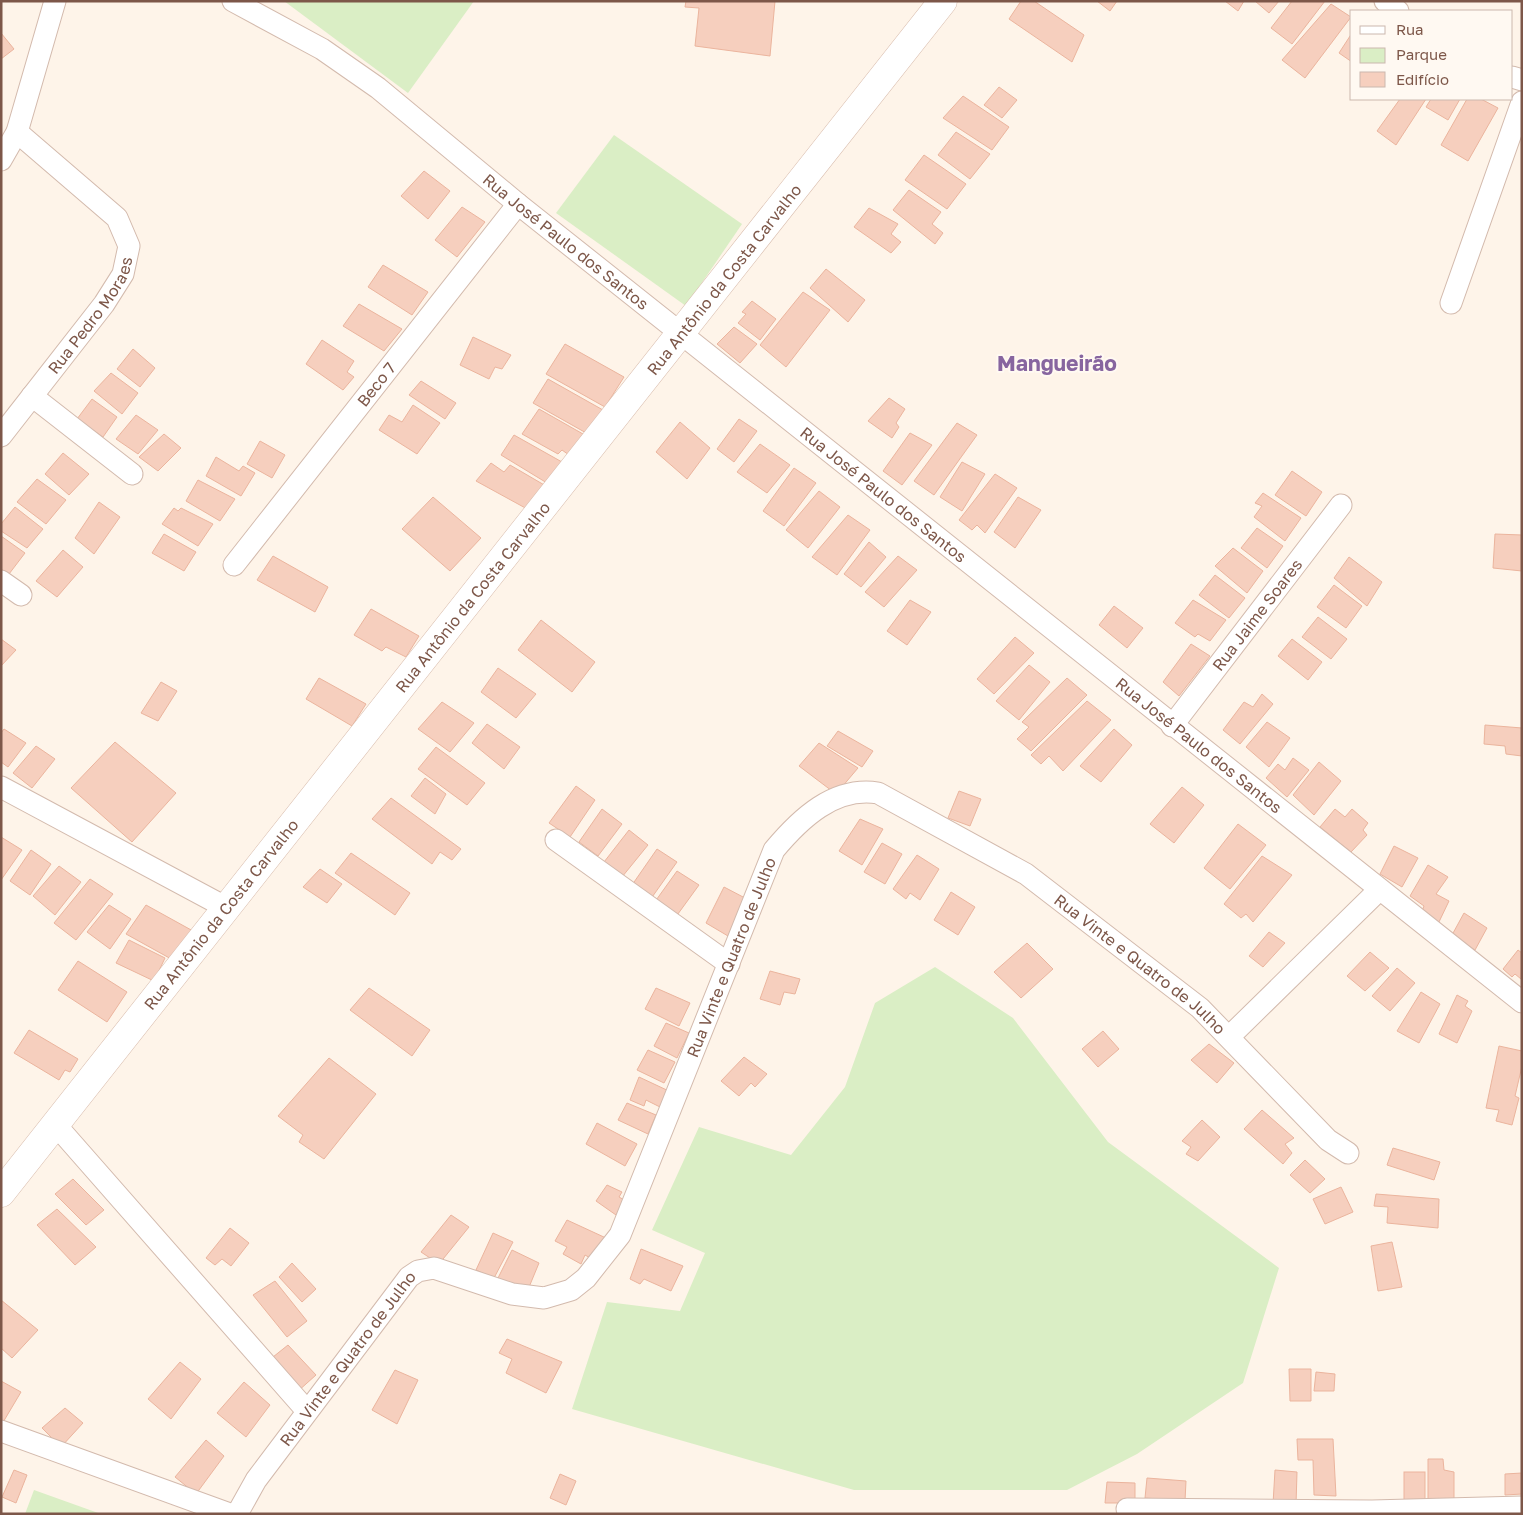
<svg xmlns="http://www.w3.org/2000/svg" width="1523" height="1515" font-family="'Golos Text',sans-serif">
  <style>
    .green { fill: #daeec5 }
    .building { fill: #f6cfbe; stroke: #ebb49d }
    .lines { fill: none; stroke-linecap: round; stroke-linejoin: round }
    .street-casing { stroke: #d3baad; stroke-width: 23 }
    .secondary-casing { stroke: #d8bcac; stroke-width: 29 }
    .street { stroke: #fff; stroke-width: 21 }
    .secondary { stroke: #fff; stroke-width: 28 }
    .labels { text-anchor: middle; stroke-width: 4; stroke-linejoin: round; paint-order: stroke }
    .street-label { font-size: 16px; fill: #7d5749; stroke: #fff9f2 }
    .district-label { font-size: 21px; font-weight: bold; fill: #87659f; stroke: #fff9f2 }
  </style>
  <rect width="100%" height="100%" fill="#fef4e9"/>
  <g class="green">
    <polygon points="284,1 474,1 408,93"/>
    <polygon points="614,135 742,224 686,306 556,213"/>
    <polygon points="935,967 1013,1018 1108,1142 1279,1268 1243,1383 1137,1454 1067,1490 854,1490 572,1409 607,1302 680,1311 705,1253 652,1230 699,1127 791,1155 845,1087 875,1003"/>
    <polygon points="34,1490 101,1514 25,1514"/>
  </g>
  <g class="building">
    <polygon points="686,1 775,1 770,56 695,46 699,8 685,7"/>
    <polygon points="1021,1 1034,1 1084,35 1072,62 1009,19"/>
    <polygon points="1097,1 1117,1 1110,11"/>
    <polygon points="1225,1 1244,1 1238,11"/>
    <polygon points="1255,1 1279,1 1269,13"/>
    <polygon points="1292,1 1325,1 1292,44 1271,28"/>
    <polygon points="1331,4 1351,17 1305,78 1282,60"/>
    <polygon points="1,33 14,49 1,59"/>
    <polygon points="1352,33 1352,62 1339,53"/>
    <polygon points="999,87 1017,100 1002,118 984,105"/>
    <polygon points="963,96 1009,127 992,150 943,118"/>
    <polygon points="1400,99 1426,99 1396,145 1377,131"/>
    <polygon points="1431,99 1460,99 1448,120 1426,107"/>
    <polygon points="1467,99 1481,99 1498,108 1468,161 1441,145"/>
    <polygon points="956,132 990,154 970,179 938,155"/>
    <polygon points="924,155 966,184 947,209 905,180"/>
    <polygon points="424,171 450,191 428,219 401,196"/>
    <polygon points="909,190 941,212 932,224 943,233 935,244 893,210"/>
    <polygon points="462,207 485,222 457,257 435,240"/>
    <polygon points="869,208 898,224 891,234 901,242 891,253 854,227"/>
    <polygon points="383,265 428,292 412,315 368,287"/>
    <polygon points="826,269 865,300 848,322 810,288"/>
    <polygon points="803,292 830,310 786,367 760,345"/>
    <polygon points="752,301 776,319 760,340 738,323 746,314 742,312"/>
    <polygon points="359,304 402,329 384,351 343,326"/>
    <polygon points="734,327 757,344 740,363 717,344"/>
    <polygon points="473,337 511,355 502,369 495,367 489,379 460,365"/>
    <polygon points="322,340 354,361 347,372 354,377 343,390 306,364"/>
    <polygon points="565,344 624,377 605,407 546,374"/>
    <polygon points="133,349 155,368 140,387 117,369"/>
    <polygon points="111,373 138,393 122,414 94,391"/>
    <polygon points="548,379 603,410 588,434 533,403"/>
    <polygon points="421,381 456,403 445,419 409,395"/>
    <polygon points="889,398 905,409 896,423 899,427 892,438 868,421"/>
    <polygon points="92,399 117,417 103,437 77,419"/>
    <polygon points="413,405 440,423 417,454 379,430 389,415 402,422"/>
    <polygon points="539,409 583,434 569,455 562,450 558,454 522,434"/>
    <polygon points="136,415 158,430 138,454 116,439"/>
    <polygon points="739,419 757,431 734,462 717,449"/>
    <polygon points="680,422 710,448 687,479 656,452"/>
    <polygon points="957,423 977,435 934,495 914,481"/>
    <polygon points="910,433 932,445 902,485 883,471"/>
    <polygon points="164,434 181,448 158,471 139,457"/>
    <polygon points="514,435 562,462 547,483 501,455"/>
    <polygon points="260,441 285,455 272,478 247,464"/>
    <polygon points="760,444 790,465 767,493 737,472"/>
    <polygon points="63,453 89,474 69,495 45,474"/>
    <polygon points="216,457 239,471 243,466 255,473 241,496 206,476"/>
    <polygon points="962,462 985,474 962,511 940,497"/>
    <polygon points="491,463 504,472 510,465 546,486 529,510 476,481"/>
    <polygon points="794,468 816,483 784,526 763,511"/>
    <polygon points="1292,471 1322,492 1306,516 1275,495"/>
    <polygon points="995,474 1017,488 985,533 977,525 972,530 959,520"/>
    <polygon points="37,479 66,500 46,524 17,502"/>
    <polygon points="198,480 235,499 220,521 186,501"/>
    <polygon points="819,491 840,507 808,548 786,530"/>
    <polygon points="1263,493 1301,518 1285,541 1254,517 1262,506 1255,503"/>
    <polygon points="433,497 481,538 450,571 402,529"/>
    <polygon points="1018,497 1041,510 1015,548 994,532"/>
    <polygon points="99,502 120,517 94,554 75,538"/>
    <polygon points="15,507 43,529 27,548 1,531 1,524"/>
    <polygon points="174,508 178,511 181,508 213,524 198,546 162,524"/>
    <polygon points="848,515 870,530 837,575 812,557"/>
    <polygon points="1257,528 1283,546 1267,568 1241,548"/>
    <polygon points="164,534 196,552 184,571 152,553"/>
    <polygon points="1495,534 1522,535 1522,571 1493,568"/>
    <polygon points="1,536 25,553 9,574 1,569"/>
    <polygon points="869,542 886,557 861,587 844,574"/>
    <polygon points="1233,548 1263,571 1247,593 1215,566"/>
    <polygon points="63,550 83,567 57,597 36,581"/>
    <polygon points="273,556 328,587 315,612 257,580"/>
    <polygon points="898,556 917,570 884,607 865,592"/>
    <polygon points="1349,557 1382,582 1367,606 1334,578"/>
    <polygon points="1215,575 1245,598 1229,618 1199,595"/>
    <polygon points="1334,585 1362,606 1346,628 1317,607"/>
    <polygon points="910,600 931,612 907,645 887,631"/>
    <polygon points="1193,600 1226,620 1210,641 1198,634 1195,637 1175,623"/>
    <polygon points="1114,606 1143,628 1127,648 1099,625"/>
    <polygon points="371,609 419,636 406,657 386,647 382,651 354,635"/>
    <polygon points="1318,617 1347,639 1331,659 1302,637"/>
    <polygon points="541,620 595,662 572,692 518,650"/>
    <polygon points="1015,637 1034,653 994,694 977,679"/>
    <polygon points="1,639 16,650 1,666"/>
    <polygon points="1292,639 1322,662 1308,680 1278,656"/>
    <polygon points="1191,644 1210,656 1179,696 1163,682"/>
    <polygon points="1029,665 1050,682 1019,720 996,701"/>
    <polygon points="498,668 536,694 516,718 481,692"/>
    <polygon points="319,678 366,704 352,726 306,699"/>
    <polygon points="1067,678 1087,695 1031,751 1017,739 1029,727 1022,722"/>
    <polygon points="161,682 177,691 158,721 141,713"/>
    <polygon points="1262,694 1273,704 1240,744 1223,730 1244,702 1253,707"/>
    <polygon points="1087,701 1111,720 1063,771 1049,756 1041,764 1031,755"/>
    <polygon points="442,702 474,723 450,752 418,729"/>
    <polygon points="1267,722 1290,738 1269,767 1246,747"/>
    <polygon points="487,724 520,747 504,769 472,743"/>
    <polygon points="1485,725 1522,728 1522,756 1506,754 1505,746 1484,744"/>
    <polygon points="4,729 26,743 8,767 1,762 1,733"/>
    <polygon points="1114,729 1132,745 1101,782 1080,766"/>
    <polygon points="838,731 873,751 862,767 827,746"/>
    <polygon points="115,742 176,793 132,842 71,788"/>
    <polygon points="819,743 858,768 836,794 799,766"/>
    <polygon points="36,746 55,759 32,788 13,773"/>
    <polygon points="436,747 485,783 467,805 418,769"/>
    <polygon points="1293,758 1309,770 1287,797 1266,778 1278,764 1285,770"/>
    <polygon points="1319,762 1341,781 1314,815 1293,795"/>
    <polygon points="425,778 446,794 435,814 411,796"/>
    <polygon points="576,786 595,800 570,837 549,823"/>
    <polygon points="1182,787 1204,805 1174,843 1150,824"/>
    <polygon points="959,791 981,799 970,826 948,818"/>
    <polygon points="391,798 461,849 452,860 440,852 432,864 372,819"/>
    <polygon points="602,809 622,824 598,856 579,842"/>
    <polygon points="1335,809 1345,817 1352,809 1368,823 1363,830 1367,835 1351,852 1320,827"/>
    <polygon points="860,819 883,829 862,865 839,851"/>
    <polygon points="1238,824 1266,845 1230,889 1204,868"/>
    <polygon points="629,830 648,845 622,877 604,862"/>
    <polygon points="1,837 22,850 1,880"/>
    <polygon points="882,843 902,854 885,884 864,872"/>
    <polygon points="1394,846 1418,858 1402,887 1380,874"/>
    <polygon points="657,849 677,862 650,900 632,885"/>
    <polygon points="31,850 51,864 30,895 10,881"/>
    <polygon points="351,853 410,893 395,915 335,873"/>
    <polygon points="917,855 939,869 920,900 910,893 906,899 893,889"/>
    <polygon points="1262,856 1292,875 1253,922 1246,914 1241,918 1224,904"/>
    <polygon points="1428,865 1448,877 1436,894 1449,901 1438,924 1422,911 1424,906 1410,896"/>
    <polygon points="59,866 81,882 55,915 33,896"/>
    <polygon points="320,869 342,884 327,903 303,887"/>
    <polygon points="677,871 699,885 675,918 654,903"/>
    <polygon points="90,879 113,894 76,940 54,923"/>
    <polygon points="724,887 745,898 728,936 706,923"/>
    <polygon points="951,892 975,907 958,935 934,920"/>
    <polygon points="109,905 131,919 110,949 87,932"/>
    <polygon points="146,905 193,931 173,960 126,934"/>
    <polygon points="1464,913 1487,928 1475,950 1452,935"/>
    <polygon points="1269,932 1285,943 1263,967 1249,956"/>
    <polygon points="129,940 165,958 154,981 116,963"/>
    <polygon points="1027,943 1053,969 1021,998 994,972"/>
    <polygon points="1518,950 1522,953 1521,979 1515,974 1512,977 1503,969"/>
    <polygon points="1370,952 1389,968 1365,991 1347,976"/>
    <polygon points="78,961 127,992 107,1022 58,990"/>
    <polygon points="1397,968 1415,983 1390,1011 1372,996"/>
    <polygon points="770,971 800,979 795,994 784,992 780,1005 760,999"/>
    <polygon points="369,988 430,1030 412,1056 350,1010"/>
    <polygon points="656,988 690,1003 679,1026 645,1009"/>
    <polygon points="1421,992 1440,1004 1419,1043 1397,1031"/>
    <polygon points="1457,995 1468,1001 1465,1006 1472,1011 1457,1043 1439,1034"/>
    <polygon points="666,1023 689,1033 677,1058 654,1046"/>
    <polygon points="29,1030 78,1059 70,1072 65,1070 59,1080 14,1053"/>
    <polygon points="1103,1031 1119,1049 1098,1067 1082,1049"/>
    <polygon points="1209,1044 1234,1063 1217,1083 1191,1060"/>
    <polygon points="1499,1046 1522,1051 1522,1066 1515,1096 1519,1098 1512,1125 1496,1121 1499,1110 1486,1108"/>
    <polygon points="648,1050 675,1062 664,1083 637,1070"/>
    <polygon points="744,1057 767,1074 755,1087 751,1083 739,1096 721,1081"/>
    <polygon points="329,1058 376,1094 324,1159 299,1142 303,1135 278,1116"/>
    <polygon points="639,1077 671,1092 662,1108 646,1100 644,1106 630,1100"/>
    <polygon points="627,1103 656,1115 648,1134 618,1120"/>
    <polygon points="1262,1110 1294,1138 1285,1144 1292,1153 1283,1164 1244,1129"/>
    <polygon points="1202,1120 1220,1137 1198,1161 1186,1154 1191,1147 1182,1141"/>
    <polygon points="597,1123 637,1144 625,1166 586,1144"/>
    <polygon points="1393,1148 1440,1162 1434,1180 1387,1165"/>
    <polygon points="1305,1160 1325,1179 1310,1193 1290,1175"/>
    <polygon points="73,1179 104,1210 86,1225 55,1194"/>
    <polygon points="607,1185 622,1192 619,1197 626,1201 616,1215 596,1201"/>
    <polygon points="1341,1187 1353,1212 1325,1224 1313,1199"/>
    <polygon points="1376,1194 1439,1199 1438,1228 1387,1223 1388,1207 1374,1206"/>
    <polygon points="57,1209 96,1247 75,1265 37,1225"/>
    <polygon points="451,1215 469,1227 439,1264 421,1252"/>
    <polygon points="567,1220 606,1238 594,1260 585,1255 581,1264 563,1254 567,1247 555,1241"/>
    <polygon points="230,1228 249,1243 231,1266 222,1259 215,1265 206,1258"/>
    <polygon points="493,1233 513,1242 494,1278 476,1270"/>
    <polygon points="1392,1242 1402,1287 1378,1291 1371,1246"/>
    <polygon points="641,1249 683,1266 671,1291 644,1279 640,1284 630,1279"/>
    <polygon points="512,1250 539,1263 527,1292 498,1278"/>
    <polygon points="292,1263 316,1289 302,1302 279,1277"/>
    <polygon points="275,1281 307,1321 287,1337 253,1295"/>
    <polygon points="1,1300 38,1330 12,1358 1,1348"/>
    <polygon points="507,1339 562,1362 546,1393 506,1373 512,1359 499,1353"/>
    <polygon points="288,1345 316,1375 297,1392 268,1361"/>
    <polygon points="180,1362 201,1379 171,1419 148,1399"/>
    <polygon points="1289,1369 1311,1369 1311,1401 1290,1401"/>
    <polygon points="395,1370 418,1380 397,1424 372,1410"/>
    <polygon points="1316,1372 1335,1374 1334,1391 1314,1391"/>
    <polygon points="1,1381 21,1392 2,1424 1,1423"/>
    <polygon points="244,1382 270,1405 246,1437 217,1413"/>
    <polygon points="65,1408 83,1423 61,1447 42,1428"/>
    <polygon points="1297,1439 1333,1439 1336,1496 1314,1495 1313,1460 1298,1460"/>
    <polygon points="206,1440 224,1456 196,1494 175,1477"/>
    <polygon points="1428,1459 1443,1459 1444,1470 1454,1472 1454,1499 1428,1500"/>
    <polygon points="14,1470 27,1475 16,1503 2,1497"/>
    <polygon points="1275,1470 1297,1472 1296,1505 1273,1504"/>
    <rect x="1404" y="1472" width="21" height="28"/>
    <polygon points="1522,1473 1522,1494 1505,1495 1505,1474"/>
    <polygon points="560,1474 576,1481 566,1505 550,1498"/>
    <polygon points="1147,1478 1186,1481 1185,1501 1145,1498"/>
    <polygon points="1107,1482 1135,1483 1135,1503 1105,1503"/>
  </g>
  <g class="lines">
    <g class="street-casing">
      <g id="street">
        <path id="s1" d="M233,1L322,49L378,88L518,204L1522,1002"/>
        <polyline points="1385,1 1398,11"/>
        <polyline points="1512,77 1522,80"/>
        <polyline points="1,160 17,132 55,1"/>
        <polyline points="1451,303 1522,102"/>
        <polyline points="32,396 132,474"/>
        <path id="s2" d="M1,436L104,304L123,274L129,246L117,218L17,132"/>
        <path id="s3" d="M234,565L518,204"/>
        <polyline points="1,581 21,595"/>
        <path id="s4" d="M1172,726L1341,505"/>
        <polyline points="1,787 225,907"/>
        <polyline points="556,840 729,964"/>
        <polyline points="1229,1037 1379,890"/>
        <polyline points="55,1124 307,1411"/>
        <polyline points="1,1431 230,1514"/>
        <polyline points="1127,1509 1372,1511 1522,1507"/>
        <path id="s5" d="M237,1514L256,1480L409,1277L418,1271L434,1268L512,1294L544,1298L571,1290L586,1278L620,1235L774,850C800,819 834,786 878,793L1026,874L1200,1008L1328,1140L1348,1153"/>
      </g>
    </g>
    <g class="secondary-casing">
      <g id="secondary">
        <path id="s6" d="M1,1193C314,795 631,400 943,1"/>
      </g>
    </g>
    <use href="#street" class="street"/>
    <use href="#secondary" class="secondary"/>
  </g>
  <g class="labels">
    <g class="street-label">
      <text dy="6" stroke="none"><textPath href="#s1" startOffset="412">Rua José Paulo dos Santos</textPath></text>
      <text dy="6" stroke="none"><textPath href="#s6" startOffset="1165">Rua Antônio da Costa Carvalho</textPath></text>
      <text dy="6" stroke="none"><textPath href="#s2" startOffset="151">Rua Pedro Moraes</textPath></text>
      <text dy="6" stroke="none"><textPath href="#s3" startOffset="230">Beco 7</textPath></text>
      <text dy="6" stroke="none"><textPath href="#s1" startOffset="818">Rua José Paulo dos Santos</textPath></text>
      <text dy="6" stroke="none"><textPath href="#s6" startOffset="760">Rua Antônio da Costa Carvalho</textPath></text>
      <text dy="6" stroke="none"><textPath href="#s4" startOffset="140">Rua Jaime Soares</textPath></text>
      <text dy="6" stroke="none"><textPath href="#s1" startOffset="1221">Rua José Paulo dos Santos</textPath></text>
      <text dy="6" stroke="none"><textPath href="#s6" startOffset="355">Rua Antônio da Costa Carvalho</textPath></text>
      <text dy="6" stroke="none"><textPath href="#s5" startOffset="836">Rua Vinte e Quatro de Julho</textPath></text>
      <text dy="6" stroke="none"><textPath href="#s5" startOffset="1390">Rua Vinte e Quatro de Julho</textPath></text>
      <text dy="6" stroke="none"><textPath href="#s5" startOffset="191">Rua Vinte e Quatro de Julho</textPath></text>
    </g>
    <g class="district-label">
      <text x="1057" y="371">Mangueirão</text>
    </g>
  </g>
  <rect width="1523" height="1515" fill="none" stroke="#7d5749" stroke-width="5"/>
  <rect x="1350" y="10" width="162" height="90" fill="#fff9f2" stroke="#cbb8ae"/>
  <rect x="1360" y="26" width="25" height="8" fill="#ffffff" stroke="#cbb8ae"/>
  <text x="1396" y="35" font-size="15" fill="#7d5749">Rua</text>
  <rect x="1360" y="48" width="25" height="15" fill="#daeec5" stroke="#cbb8ae"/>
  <text x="1396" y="60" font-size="15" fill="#7d5749">Parque</text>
  <rect x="1360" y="72" width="25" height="15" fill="#f6cfbe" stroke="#cbb8ae"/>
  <text x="1396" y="85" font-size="15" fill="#7d5749">Edifício</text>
</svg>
